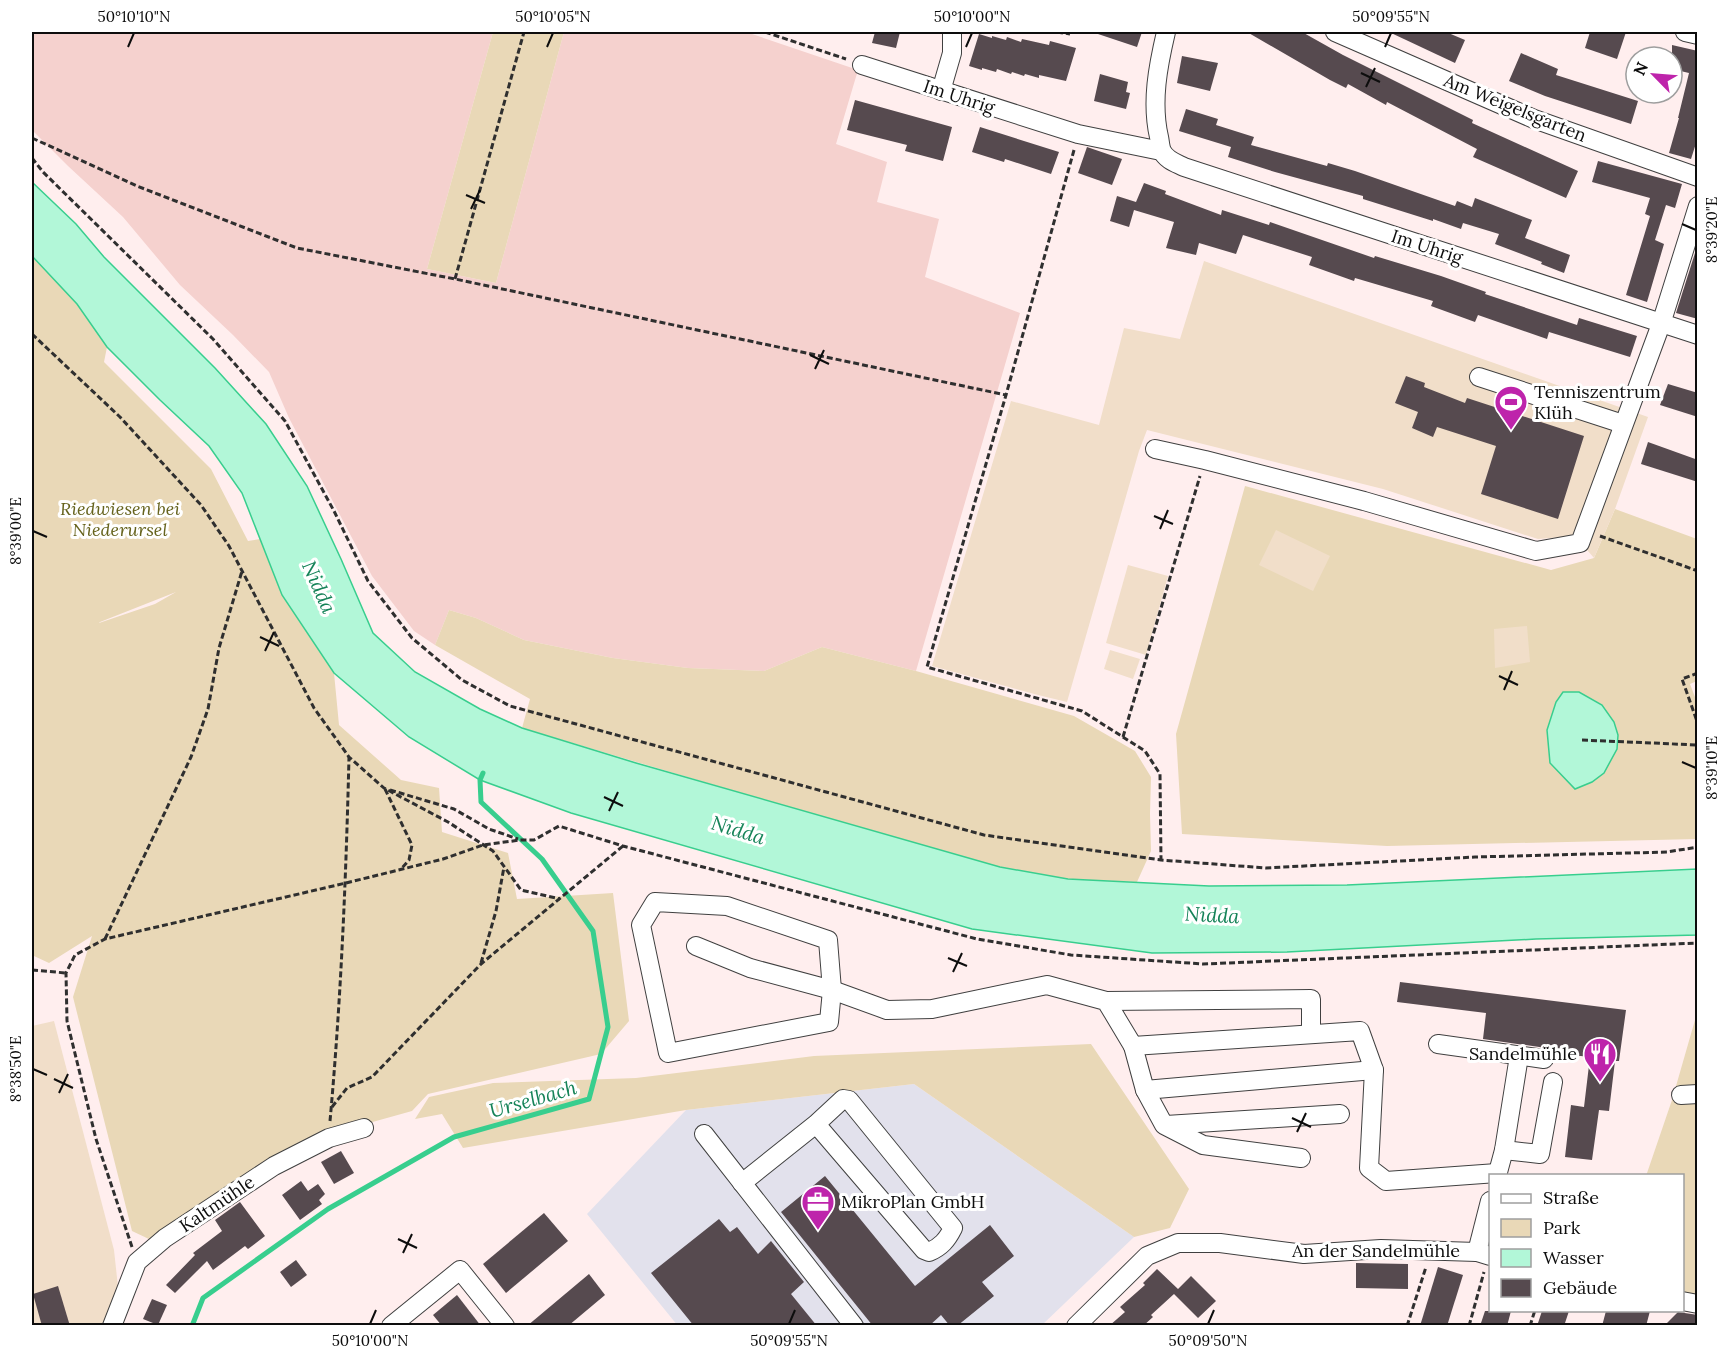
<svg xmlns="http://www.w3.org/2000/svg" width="1729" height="1357" font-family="Lora,serif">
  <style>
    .industrial { fill: #e2e1ec }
    .farmland { fill: #f5d1ce }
    .green { fill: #e9d8b7; fill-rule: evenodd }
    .pitch { fill: #f1dec9 }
    .water { fill: #b2f7d8; stroke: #38ce8e; stroke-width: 1.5 }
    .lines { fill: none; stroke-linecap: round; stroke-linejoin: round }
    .stream { stroke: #38ce8e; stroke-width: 5 }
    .building { fill: #564a4f }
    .minor-casing { stroke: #404040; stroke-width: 20 }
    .path { stroke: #2f2f2f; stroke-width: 3; stroke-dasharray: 6 3; stroke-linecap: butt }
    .minor { stroke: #fff; stroke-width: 18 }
    .ticks { fill: none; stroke: #0d0d0d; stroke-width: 2 }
    .labels { text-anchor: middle; stroke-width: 6; stroke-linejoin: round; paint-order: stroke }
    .street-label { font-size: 18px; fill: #0d0d0d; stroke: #fff }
    .poi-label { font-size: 18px; fill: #0d0d0d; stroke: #fff; text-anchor: start }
    .park-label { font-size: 18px; font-style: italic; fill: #66631d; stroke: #fff }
    .water-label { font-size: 20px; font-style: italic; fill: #158358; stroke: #fff }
    .neatline { fill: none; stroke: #0d0d0d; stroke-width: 2 }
    .ticks-label { font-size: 15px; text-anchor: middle; fill: #0d0d0d }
  </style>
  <rect width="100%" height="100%" fill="#fee"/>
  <polygon class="industrial" points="914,1084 1134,1237 1042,1325 678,1326 587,1214 686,1110"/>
  <polygon class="farmland" points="33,32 493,32 427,269 496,283 564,32 746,32 858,70 836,144 887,162 877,202 939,219 925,277 1020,313 916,671 822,647 764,671 688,668 613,658 524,640 476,618 449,610 435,645 414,631 372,576 289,418 269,372 233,335 180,285 123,217 68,166 32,130 32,37"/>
  <g class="green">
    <polygon points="493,32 564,32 496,283 427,269"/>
    <path d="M32,256L77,304L107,347L104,362L211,469L248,541L260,539L282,595L334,673L339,725L401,780L439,788L442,832L508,853L517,899L613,893L629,1021L601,1054L428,1094L412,1111L308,1140L151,1240L132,1231L73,997L92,936L49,963L34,956L32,948ZM176,592L155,604L99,623L100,622Z"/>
    <polygon points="1245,486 1551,570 1594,558 1615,509 1697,539 1697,681 1690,684 1698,705 1697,839 1387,846 1182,834 1176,734"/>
    <polygon points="449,610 476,618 524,640 613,658 688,668 764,671 822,647 916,671 1074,716 1135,751 1151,777 1150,814 1151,851 1137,882 1068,879 1000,867 758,798 522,728 530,699 435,645"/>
    <polygon points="1697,1013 1697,1012 1697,1295 1683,1292 1682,1176 1646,1176 1672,1100"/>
    <polygon points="1091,1044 1189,1189 1170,1228 1134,1237 914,1084 686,1110 463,1148 442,1114 415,1119 429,1097 493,1083 636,1078 814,1056"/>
  </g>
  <g class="pitch">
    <polygon points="1204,261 1648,417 1615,509 1594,558 1575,536 1538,539 1383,489 1147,430 1139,451 1067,702 1038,695 932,666 1011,401 1099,425 1124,328 1180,339"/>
    <polygon points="1276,530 1330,556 1313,591 1259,565"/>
    <polygon points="1128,565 1168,576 1146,655 1106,643"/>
    <polygon points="1527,626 1530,662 1495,668 1494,629"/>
    <polygon points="1110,650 1140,659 1133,679 1104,669"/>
    <polygon points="54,1021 114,1250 118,1287 103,1325 32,1325 32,1026"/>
  </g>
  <g class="water">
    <polygon points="32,182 76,224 104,257 215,368 266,424 307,486 341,559 373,633 415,672 480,709 522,728 636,763 1000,867 1068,879 1209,886 1347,885 1697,869 1697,935 1536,939 1287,952 1152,953 972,929 571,813 480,780 409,737 334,673 282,595 242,493 209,446 160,400 107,347 77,304 32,256"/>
    <polygon points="1563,692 1579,692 1602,705 1614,722 1618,735 1617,749 1604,773 1592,782 1575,789 1550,763 1547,730 1556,702"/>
  </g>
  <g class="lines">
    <polyline class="stream" points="192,1326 203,1298 328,1209 454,1137 589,1099 608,1027 593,931 542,859 481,802 480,780 483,773"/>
  </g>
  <g class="building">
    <polygon points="875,32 900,32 896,48 872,43"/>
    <polygon points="1099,32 1142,32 1137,47 1098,34"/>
    <polygon points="1247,32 1302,32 1343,55 1473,120 1472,123 1578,171 1566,198 1473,157 1477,149 1387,102 1386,105 1348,84 1346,88 1330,80"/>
    <polygon points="1389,32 1446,32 1465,40 1455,63"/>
    <polygon points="1590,32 1626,32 1617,59 1585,48"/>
    <polygon points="979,34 992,38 992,36 1006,40 1007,37 1021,42 1022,39 1049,45 1050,41 1076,48 1066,81 1039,75 1039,78 1025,74 1024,76 1012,72 1011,74 997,69 996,72 982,68 982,70 969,66"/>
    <polygon points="1672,45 1698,51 1698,137 1691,159 1669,153 1679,118 1678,118 1689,73 1672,69"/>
    <polygon points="1521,53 1558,69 1556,75 1638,101 1631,124 1545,96 1509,81"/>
    <polygon points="1182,56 1218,63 1210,91 1177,83"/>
    <polygon points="1100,74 1128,82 1126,92 1130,93 1126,109 1094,101"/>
    <polygon points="855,100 952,127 943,161 905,151 907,145 847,130"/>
    <polygon points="1186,109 1218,119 1216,125 1254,137 1251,145 1327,166 1328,163 1355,171 1455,206 1457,201 1472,207 1475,198 1532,220 1525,238 1570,255 1564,273 1541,264 1542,262 1495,244 1499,234 1463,223 1461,229 1433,219 1433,221 1363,199 1363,196 1275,172 1228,157 1231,147 1179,131"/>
    <polygon points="980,127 1059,152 1051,174 1005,159 1004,162 972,152"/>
    <polygon points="1087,147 1122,159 1112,185 1078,173"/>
    <polygon points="1598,161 1682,184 1675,208 1666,205 1655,240 1664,244 1647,302 1626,295 1650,216 1645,214 1650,198 1592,182"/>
    <polygon points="1144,183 1166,191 1165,194 1221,215 1222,210 1269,225 1270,222 1374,258 1375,256 1441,276 1486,292 1485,294 1577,325 1579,318 1637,336 1630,357 1549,332 1547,339 1478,315 1475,322 1431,306 1433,301 1355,278 1354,281 1309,265 1312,257 1243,235 1236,254 1199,243 1196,255 1166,248 1174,222 1134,210 1129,227 1110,221 1117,196 1136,202"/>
    <polygon points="1695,253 1698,253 1698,319 1676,313"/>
    <polygon points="1406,376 1425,383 1424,387 1465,403 1467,398 1584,436 1558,519 1481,494 1496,446 1437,427 1433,437 1412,428 1418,412 1395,403"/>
    <polygon points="1668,384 1698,393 1698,417 1660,405"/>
    <polygon points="1648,442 1698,460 1698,482 1641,464"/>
    <polygon points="1400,982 1626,1010 1619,1061 1615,1061 1609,1111 1599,1110 1592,1160 1565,1157 1571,1105 1584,1107 1590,1057 1553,1053 1546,1048 1483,1039 1486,1013 1397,1002"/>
    <polygon points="341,1151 354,1173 334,1184 321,1162"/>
    <polygon points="825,1176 915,1286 990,1225 1014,1256 982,1282 994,1296 957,1326 950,1326 941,1315 929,1326 873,1326 781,1212"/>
    <polygon points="301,1181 308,1191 318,1184 325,1194 319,1200 322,1204 300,1220 282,1195"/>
    <polygon points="240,1202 265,1236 248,1249 245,1246 213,1270 207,1261 175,1293 166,1285 195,1255 193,1253 222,1231 215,1220"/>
    <polygon points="544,1213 568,1241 506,1293 483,1264"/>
    <polygon points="719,1219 730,1232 737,1227 758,1254 771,1241 804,1282 791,1294 817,1326 694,1326 651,1273"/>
    <polygon points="296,1260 307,1275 291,1287 280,1272"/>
    <polygon points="1356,1263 1408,1264 1408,1289 1356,1288"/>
    <polygon points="1438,1267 1463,1275 1447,1326 1420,1326"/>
    <polygon points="1157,1269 1178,1289 1191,1276 1216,1301 1198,1318 1174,1294 1151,1315 1153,1317 1143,1326 1109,1326 1125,1312 1120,1307 1145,1285 1143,1283"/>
    <polygon points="589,1274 605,1295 568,1326 527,1326"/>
    <polygon points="58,1286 70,1326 42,1326 33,1294"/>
    <polygon points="457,1295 481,1326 442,1326 433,1315"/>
    <polygon points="152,1299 167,1305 158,1325 143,1319"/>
    <polygon points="1485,1311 1511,1311 1507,1326 1480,1326"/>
    <polygon points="1542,1311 1569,1311 1564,1326 1537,1326"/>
    <polygon points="1606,1311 1650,1311 1646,1326 1602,1326"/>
    <polygon points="1678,1312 1698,1315 1698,1326 1664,1326"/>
  </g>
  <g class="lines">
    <g class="minor-casing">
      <g id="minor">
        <path d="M1166,32C1158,66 1151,102 1159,137C1160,141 1160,147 1162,151C1166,160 1176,163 1184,167L1698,335"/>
        <polyline points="1335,32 1534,119 1698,177"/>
        <polyline points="1685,32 1698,35"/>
        <polyline points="862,65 1078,134 1161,151"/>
        <polyline points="941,91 952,53 952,32"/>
        <polyline points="1479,377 1623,424"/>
        <polyline points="1155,449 1205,460 1364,501 1536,551 1580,543 1661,324 1698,206"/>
        <polygon points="655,902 727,906 828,940 832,990 829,1022 668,1053 641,925"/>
        <polyline points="696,946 750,968 832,990 887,1010 932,1009 1047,985 1106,1001 1133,1046 1360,1031 1374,1070 1369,1168 1386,1181 1497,1173"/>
        <polyline points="1106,1001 1311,999 1311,1034"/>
        <polyline points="1438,1044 1544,1059"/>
        <polyline points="1133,1046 1145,1090 1164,1125 1203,1145 1301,1158"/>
        <polyline points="1145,1090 1374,1070"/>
        <polyline points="1681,1095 1698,1094"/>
        <polyline points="1166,1125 1340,1114"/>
        <polyline points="704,1134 854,1326"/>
        <polyline points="1504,1150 1540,1154 1553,1082"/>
        <polyline points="1497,1176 1504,1150 1519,1056"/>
        <path d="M742,1183L816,1124L843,1099L849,1100L953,1228C947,1240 941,1247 929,1252L924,1250L816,1124"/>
        <polyline points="1477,1252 1490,1201"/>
        <polyline points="1682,1301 1698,1304"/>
        <polyline points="112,1326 137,1262 165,1238 274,1166 329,1138 364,1128"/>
        <polyline points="391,1326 460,1270 505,1326"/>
        <polyline points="1076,1326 1147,1256 1178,1243 1220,1243 1304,1254 1381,1249 1477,1252 1490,1256"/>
      </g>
    </g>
    <g class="path">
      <polyline points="765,32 846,59"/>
      <polyline points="1057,32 1070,34"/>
      <polyline points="32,138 137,186 297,248 455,279 1006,395"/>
      <polyline points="1074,150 1006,395 927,667 1082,711 1145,751 1160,774 1161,860"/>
      <polyline points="32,158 43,172 213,339 285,421 334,511 368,581 412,638 462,680 510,706 984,835 1161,860 1266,868 1475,857 1667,852 1698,847"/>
      <polyline points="455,279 524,32"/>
      <polyline points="32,334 120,417 201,505 229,546 314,708 349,757 384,788 448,822 493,851 521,890 560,899"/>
      <polyline points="1600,536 1698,571"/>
      <polyline points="1698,673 1682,679 1698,724"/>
      <polyline points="1123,737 1200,476"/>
      <polyline points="1582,740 1698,745"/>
      <polyline points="385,789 412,845 409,860 401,869"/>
      <polyline points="390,790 454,809 489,829 518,839"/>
      <polyline points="105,939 191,757 208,709 219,648 242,571"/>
      <polyline points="481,963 496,911 504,867"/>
      <polyline points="32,970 66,973"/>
      <polyline points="332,1107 347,1088 372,1077 481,964 623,846"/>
      <path d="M330,1121C341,1000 346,879 349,757"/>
      <polyline points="132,1247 96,1139 67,1021 66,973 75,955 105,939 346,883 443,859 483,845 520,840 534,840 559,826 623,846 977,939 1071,955 1203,964 1698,943"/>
      <polyline points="1407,1326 1426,1267"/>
      <polyline points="1469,1326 1484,1272"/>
      <polyline points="1530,1326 1535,1310"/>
    </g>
    <use href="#minor" class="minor"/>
  </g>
  <path class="ticks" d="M128,47L134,33M547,47L553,33M966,47L972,33M1385,47L1391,33M1361,73L1380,82M1366,87L1375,68M466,195L485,203M471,209L480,190M1682,224L1696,230M810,355L829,364M815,369L824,350M1154,516L1173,524M1160,529L1168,510M33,531L47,537M260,637L279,646M265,651L274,632M1499,676L1518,685M1504,690L1512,671M1682,762L1696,768M604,797L623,806M609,811L618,792M948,958L967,966M953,972L962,953M33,1069L47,1075M54,1079L73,1088M59,1093L68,1074M1292,1118L1311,1127M1297,1132L1306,1113M398,1239L417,1248M403,1253L412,1234M370,1324L376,1310M789,1324L795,1310M1208,1324L1214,1310"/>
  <defs>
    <g id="stadium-pin" transform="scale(1.725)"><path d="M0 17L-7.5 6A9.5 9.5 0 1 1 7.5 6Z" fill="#be24ab" stroke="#fff"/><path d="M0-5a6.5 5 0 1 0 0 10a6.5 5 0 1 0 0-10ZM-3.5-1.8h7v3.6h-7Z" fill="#fff"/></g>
    <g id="restaurant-pin" transform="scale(1.725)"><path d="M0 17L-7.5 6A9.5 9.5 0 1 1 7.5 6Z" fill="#be24ab" stroke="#fff"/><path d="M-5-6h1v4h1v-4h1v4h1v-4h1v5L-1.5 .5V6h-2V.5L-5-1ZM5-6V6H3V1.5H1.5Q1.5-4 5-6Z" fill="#fff"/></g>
    <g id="office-pin" transform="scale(1.725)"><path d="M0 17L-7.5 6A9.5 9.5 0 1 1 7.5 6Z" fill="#be24ab" stroke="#fff"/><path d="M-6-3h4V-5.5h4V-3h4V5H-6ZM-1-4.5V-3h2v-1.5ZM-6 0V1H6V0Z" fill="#fff"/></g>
  </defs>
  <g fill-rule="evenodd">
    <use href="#stadium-pin" x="1511" y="402"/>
    <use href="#restaurant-pin" x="1600" y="1054"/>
    <use href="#office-pin" x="818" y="1202"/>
  </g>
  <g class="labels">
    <g class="street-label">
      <text transform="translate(959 97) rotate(18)" y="6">Im Uhrig</text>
      <text transform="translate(1515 108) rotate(22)" y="6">Am Weigelsgarten</text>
      <text transform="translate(1427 247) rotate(18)" y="6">Im Uhrig</text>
      <text transform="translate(217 1204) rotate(-34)" y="6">Kaltmühle</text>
      <text x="1376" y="1257">An der Sandelmühle</text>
    </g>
    <g class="poi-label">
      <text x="1534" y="398">Tenniszentrum<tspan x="1534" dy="21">Klüh</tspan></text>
      <text x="1577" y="1060" text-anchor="end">Sandelmühle</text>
      <text x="841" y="1208">MikroPlan GmbH</text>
    </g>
    <g class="park-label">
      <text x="120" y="515">Riedwiesen bei<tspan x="120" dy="21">Niederursel</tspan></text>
    </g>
    <g class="water-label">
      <text transform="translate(319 587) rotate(66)" y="7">Nidda</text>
      <text transform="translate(738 830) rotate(17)" y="7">Nidda</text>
      <text transform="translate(1212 915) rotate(3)" y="7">Nidda</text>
      <text transform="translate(533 1099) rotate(-16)" y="7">Urselbach</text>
    </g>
  </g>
  <rect width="1729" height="1357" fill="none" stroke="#ffffff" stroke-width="66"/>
  <rect x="1489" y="1174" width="195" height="138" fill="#ffffff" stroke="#9e9e9e" stroke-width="1.5"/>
  <rect x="1501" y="1194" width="30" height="9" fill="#ffffff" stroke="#9e9e9e" stroke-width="1.5"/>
  <text x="1543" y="1204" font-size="18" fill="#0d0d0d">Straße</text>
  <rect x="1501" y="1219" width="30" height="18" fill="#e9d8b7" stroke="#9e9e9e" stroke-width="1.5"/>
  <text x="1543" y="1234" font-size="18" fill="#0d0d0d">Park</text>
  <rect x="1501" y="1249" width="30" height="18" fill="#b2f7d8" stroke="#9e9e9e" stroke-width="1.5"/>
  <text x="1543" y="1264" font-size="18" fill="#0d0d0d">Wasser</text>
  <rect x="1501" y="1279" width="30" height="18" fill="#564a4f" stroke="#9e9e9e" stroke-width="1.5"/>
  <text x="1543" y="1294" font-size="18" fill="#0d0d0d">Gebäude</text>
  <g transform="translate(1654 75) rotate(295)"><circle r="28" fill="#ffffff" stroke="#9e9e9e" stroke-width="1.5"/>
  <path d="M0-4.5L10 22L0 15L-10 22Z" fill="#be24ab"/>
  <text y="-9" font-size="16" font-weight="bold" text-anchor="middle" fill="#0d0d0d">N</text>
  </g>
  <rect x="33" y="33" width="1663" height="1291" class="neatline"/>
  <g class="ticks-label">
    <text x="134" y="22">50°10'10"N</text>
    <text x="553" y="22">50°10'05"N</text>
    <text x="972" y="22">50°10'00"N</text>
    <text x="1391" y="22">50°09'55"N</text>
    <text transform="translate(1712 230) rotate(-90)" y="5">8°39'20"E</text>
    <text transform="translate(16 531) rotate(-90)" y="5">8°39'00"E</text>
    <text transform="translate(1712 768) rotate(-90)" y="5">8°39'10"E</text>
    <text transform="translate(16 1069) rotate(-90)" y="5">8°38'50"E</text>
    <text x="370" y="1346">50°10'00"N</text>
    <text x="789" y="1346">50°09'55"N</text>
    <text x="1208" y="1346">50°09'50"N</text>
  </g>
</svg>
